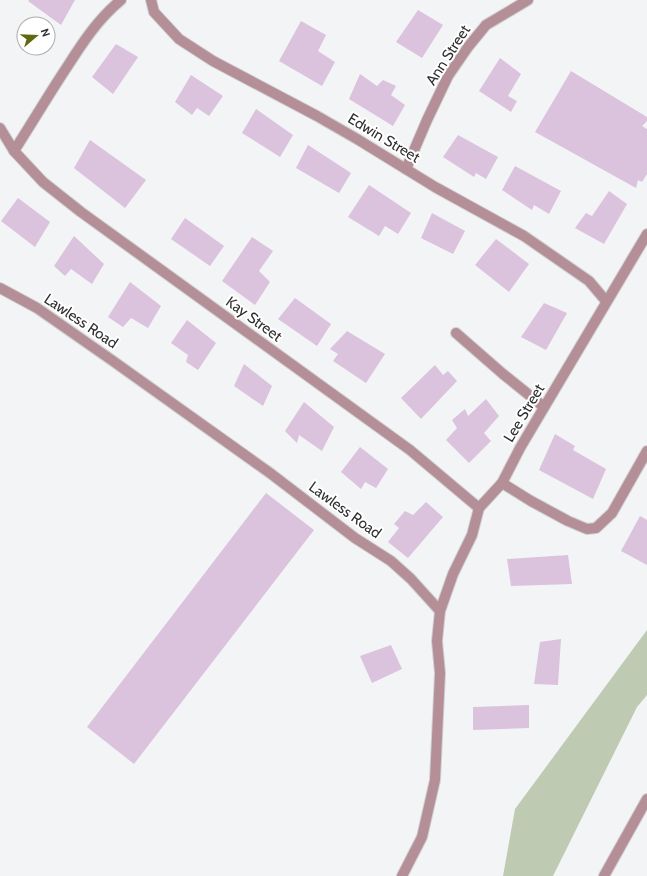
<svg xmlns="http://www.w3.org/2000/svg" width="647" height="876" font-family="Cabin,sans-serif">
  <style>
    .green { fill: #becbb2 }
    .building { fill: #dbc3de }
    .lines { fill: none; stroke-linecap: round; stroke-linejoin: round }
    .minor-casing { stroke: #d0d1d2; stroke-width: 12 }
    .tertiary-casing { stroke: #d0d1d2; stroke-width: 12 }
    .minor { stroke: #b58f98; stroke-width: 10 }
    .tertiary { stroke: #b58f98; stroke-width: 10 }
    .labels { text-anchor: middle; stroke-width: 4; stroke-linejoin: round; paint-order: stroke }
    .street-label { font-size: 15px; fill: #303030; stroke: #fff }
  </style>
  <rect width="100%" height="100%" fill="#f3f4f5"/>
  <polygon class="green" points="647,630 647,695 637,707 553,876 503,876 515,809"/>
  <g class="building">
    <polygon points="29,0 75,0 61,25 28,1"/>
    <polygon points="418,10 443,25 422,58 396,42"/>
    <polygon points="301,21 326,35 318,51 335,62 322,86 279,61"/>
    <polygon points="116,44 138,57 113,94 92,77"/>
    <polygon points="500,58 521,74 508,96 517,101 511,112 479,91"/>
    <polygon points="571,71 647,117 647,121 642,126 647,129 647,174 642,182 638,180 636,188 535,132"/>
    <polygon points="360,74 377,86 383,80 396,86 391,95 405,105 393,126 349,99"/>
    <polygon points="191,75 223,96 209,116 197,108 192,115 175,102"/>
    <polygon points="256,109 293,135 280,157 242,133"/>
    <polygon points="458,135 498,157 486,179 476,173 474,177 443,157"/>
    <polygon points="90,140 146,180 125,208 74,168"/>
    <polygon points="308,145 351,173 339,193 296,168"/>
    <polygon points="515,166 561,191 549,214 534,205 532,210 502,190"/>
    <polygon points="369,185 411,213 398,234 385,226 379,236 348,217"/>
    <polygon points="609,191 627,204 604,244 575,228 586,213 592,216"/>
    <polygon points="18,198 50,222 35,247 1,221"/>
    <polygon points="432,213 465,231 453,254 421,238"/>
    <polygon points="185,218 224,246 210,266 171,239"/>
    <polygon points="74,236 104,264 92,284 71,269 65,276 54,266"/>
    <polygon points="252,237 273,251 259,271 270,282 255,305 222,281"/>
    <polygon points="496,239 529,264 509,292 475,265"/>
    <polygon points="130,282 161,306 148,328 131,318 123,327 108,317"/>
    <polygon points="295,298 331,324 317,346 278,319"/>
    <polygon points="544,303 567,313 546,350 521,337"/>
    <polygon points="187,320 216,343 198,370 186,362 188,355 171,343"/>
    <polygon points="347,331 385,354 366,383 333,361 338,354 330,349"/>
    <polygon points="244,364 272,386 263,406 234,386"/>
    <polygon points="435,365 443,375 448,371 457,381 421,419 401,398"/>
    <polygon points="486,399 499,416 484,433 491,441 469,463 446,440 457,428 452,420 465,409 468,416"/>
    <polygon points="304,402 334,427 322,451 299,435 297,443 285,431"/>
    <polygon points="555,434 575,446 573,450 606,469 593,499 539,470"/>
    <polygon points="360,447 388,469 376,488 365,482 361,489 341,472"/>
    <polygon points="266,493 314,530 134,764 87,727"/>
    <polygon points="426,502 443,517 408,558 388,542 399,528 394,524 405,511 413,515"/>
    <polygon points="640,516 647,520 647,565 621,551"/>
    <polygon points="568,555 572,584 511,586 507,559"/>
    <polygon points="561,639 558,685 534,684 540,642"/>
    <polygon points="391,645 402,669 372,683 360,656"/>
    <polygon points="529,705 529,728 473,730 473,707"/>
  </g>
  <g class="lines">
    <g class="minor-casing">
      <g id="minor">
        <polyline points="151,0 154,12 179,39 213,61 317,116 357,139 435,187 524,236 589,281 606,301"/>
        <polyline points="0,128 14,151 43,182 81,212 410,450 479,508"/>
        <path d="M14,151C32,123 49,94 67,67C83,42 98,19 121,0"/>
        <polyline points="406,169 427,120 448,76 468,47 486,25 528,0"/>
        <polyline points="0,288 37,308 113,361 270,473 355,538 391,561 411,579 440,611 437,641 440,673 435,780 422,837 402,876"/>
        <polyline points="456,333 503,374 544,407"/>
        <polyline points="502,483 531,501 568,521 587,529 596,528 612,513 647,451"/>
        <polyline points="440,611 453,574 472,535 479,508 502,483 520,448 647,234"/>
      </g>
    </g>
    <g class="tertiary-casing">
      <polyline id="tertiary" points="604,876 647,799"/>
    </g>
    <use href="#minor" class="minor"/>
    <use href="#tertiary" class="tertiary"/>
  </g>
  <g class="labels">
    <g class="street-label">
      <text transform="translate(448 55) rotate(-57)" y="5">Ann Street</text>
      <text transform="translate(384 138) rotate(31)" y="5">Edwin Street</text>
      <text transform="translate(254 319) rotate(36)" y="5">Kay Street</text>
      <text transform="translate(81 321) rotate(34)" y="5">Lawless Road</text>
      <text transform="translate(524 413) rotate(-59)" y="5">Lee Street</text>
      <text transform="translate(345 510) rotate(36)" y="5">Lawless Road</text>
    </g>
  </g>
  <g transform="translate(36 36) rotate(71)"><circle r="19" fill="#ffffff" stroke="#acacac"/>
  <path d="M0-3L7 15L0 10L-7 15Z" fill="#5f6a0f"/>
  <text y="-6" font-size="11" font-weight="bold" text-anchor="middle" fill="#303030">N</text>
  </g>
</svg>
